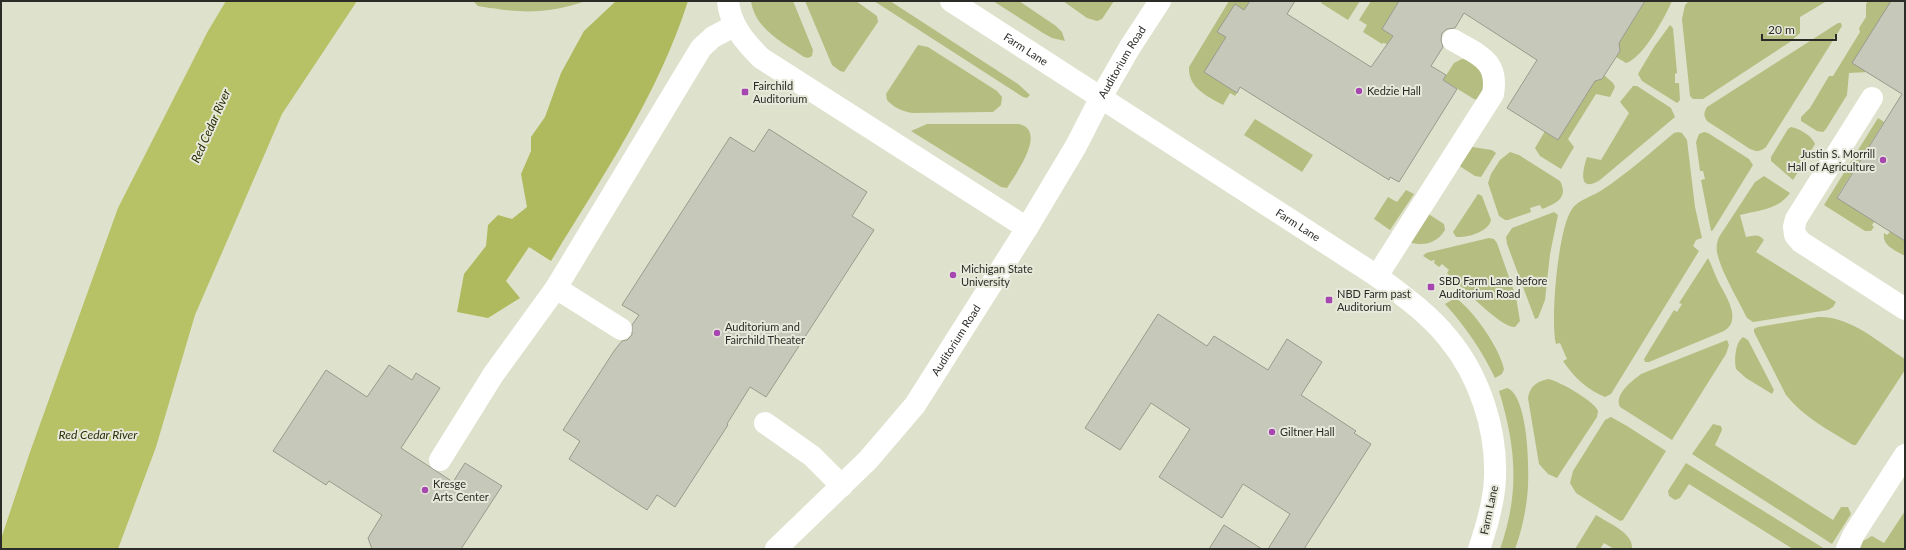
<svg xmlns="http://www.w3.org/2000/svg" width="1906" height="550" font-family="Lato,sans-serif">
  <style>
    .built { fill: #dee2cc }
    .green { fill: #b6bd81 }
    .forest { fill: #afb95d }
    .water { fill: #b7c165 }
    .building { fill: #c6c8ba; stroke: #999b8d }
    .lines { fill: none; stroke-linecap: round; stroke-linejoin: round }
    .minor { stroke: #fff; stroke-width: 22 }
    .poi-dot { fill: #a646af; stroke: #e7e9db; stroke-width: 1.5 }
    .labels { text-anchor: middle; stroke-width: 4; stroke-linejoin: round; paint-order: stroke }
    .street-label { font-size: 11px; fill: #2b2c27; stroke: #e7e9db }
    .poi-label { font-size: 11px; fill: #2b2c27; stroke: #e7e9db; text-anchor: start }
    .water-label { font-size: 12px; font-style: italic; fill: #2b2e06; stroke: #e7e9db }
  </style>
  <rect width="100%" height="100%" fill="#e7e9db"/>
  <rect class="built" x="1" y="1" width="1904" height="548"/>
  <g class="green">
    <path d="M473,1H586C545,15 520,13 478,6Z"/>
    <path d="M751,1H793L813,50L812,56L808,58L804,57C782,42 755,29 751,1Z"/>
    <polygon points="805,1 856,1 877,16 878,22 844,72 840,71 832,65"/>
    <polygon points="874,1 890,1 1018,84 1030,95 1027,98 1023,97"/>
    <polygon points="993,1 1019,1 1056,26 1062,32 1065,41 1052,38 1043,33"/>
    <polygon points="1063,1 1114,1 1102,19 1097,21 1087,18"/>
    <path d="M1229,1H1250L1244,10L1235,5L1218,32L1226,37L1237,93L1235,96L1230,93L1223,105C1207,96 1188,88 1189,67Z"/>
    <polygon points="1322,1 1360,1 1348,20 1321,3"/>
    <polygon points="1371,1 1399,1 1382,29 1393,36 1387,44 1383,43 1382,44 1363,32 1367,25 1359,20"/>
    <path d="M1645,1H1672C1665,17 1643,58 1626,63L1616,57L1617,46Z"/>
    <polygon points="1689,1 1827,1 1800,17 1800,33 1790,42 1703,99 1693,99 1690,96 1682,19 1685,5"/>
    <polygon points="1868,1 1891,1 1868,72 1849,73 1847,95 1826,129 1823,132 1817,131 1801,121 1801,117 1810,108 1829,76 1833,76 1860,32 1859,28 1866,17 1866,4"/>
    <path d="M1838,23H1841L1842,26L1766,147C1760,152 1757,152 1750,149L1707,121C1703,115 1704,112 1707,107Z"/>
    <polygon points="1670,25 1673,28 1677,73 1675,74 1675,83 1679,83 1680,100 1677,103 1642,81 1638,74 1654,47"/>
    <path d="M918,45L928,47L997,91L1002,97L1001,105L993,112H988L913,113C903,112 893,107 887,100L886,94Z"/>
    <polygon points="1462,59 1468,60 1491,78 1478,100 1474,99 1443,80 1454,63"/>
    <polygon points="1604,75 1613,83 1615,87 1610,97 1596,94 1568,139 1574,147 1561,169 1540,156 1535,148 1545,131 1596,79 1602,79"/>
    <path d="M1633,86H1637L1671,108L1675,117L1600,180C1577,194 1583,169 1587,157L1601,160L1629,113L1620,102Z"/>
    <polygon points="1878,118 1884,122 1837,197 1875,221 1872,225 1874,227 1871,231 1865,231 1824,205"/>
    <polygon points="1255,119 1313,155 1302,172 1244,135"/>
    <path d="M927,124H1019C1048,131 1015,175 1007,188L1001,187L911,131Z"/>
    <path d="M1791,127C1799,128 1812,136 1815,144L1793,180L1771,161V157L1788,129Z"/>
    <path d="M1678,132L1682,133L1687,140L1695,207L1702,238L1696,240L1693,246L1699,251L1611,394L1605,397C1587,390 1573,376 1563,361L1567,359L1560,343L1556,344C1550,321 1558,228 1572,209C1578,200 1593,196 1602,190C1628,173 1651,152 1674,133Z"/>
    <polygon points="1704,132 1708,133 1749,159 1753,165 1713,230 1711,231 1701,180 1705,179 1703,171 1700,171 1696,142 1699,134"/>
    <polygon points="1472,147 1492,150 1496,153 1481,177 1475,176 1458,165"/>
    <path d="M1510,152L1519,155L1560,181C1569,198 1556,204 1542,209L1540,205L1530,208L1531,212L1508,220H1505L1499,216L1488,183L1491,174L1500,160Z"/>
    <path d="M1764,176L1790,193C1778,210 1759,210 1740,215L1746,237C1754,236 1758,233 1764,240L1756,252L1836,302L1833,307L1828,310L1753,322L1747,318C1738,299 1721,272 1717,252C1716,247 1717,242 1719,237L1755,182Z"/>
    <polygon points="1406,190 1414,194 1390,230 1374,219 1388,197 1397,202"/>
    <path d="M1478,194L1482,196L1491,220C1489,232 1466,238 1456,237L1453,232Z"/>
    <polygon points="1554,212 1558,215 1550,254 1545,300 1538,318 1535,319 1507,244 1506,237 1512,228"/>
    <path d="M1427,213L1444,224L1445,230C1437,243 1424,247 1409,242Z"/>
    <path d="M1890,232L1905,241V256C1895,250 1882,246 1884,233L1887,235Z"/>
    <path d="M1489,238L1494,239L1497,243L1516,297L1520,321L1515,327C1502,329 1459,284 1447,273L1449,270L1442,264L1439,267L1434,263L1435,260L1431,261L1423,256L1426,253Z"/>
    <path d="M1708,258C1712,265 1714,273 1718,281C1725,295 1743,320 1724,331L1649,362H1645L1644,359L1674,310L1677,312L1682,304L1679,303Z"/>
    <path d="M1457,299C1474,311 1500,349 1504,369L1502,374L1495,378C1482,351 1466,327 1445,304L1452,300Z"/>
    <path d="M1818,317C1851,316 1878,342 1905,359V370L1856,445H1853C1829,430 1803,417 1786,395L1754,332V329L1758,327Z"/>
    <path d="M1743,337L1748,340L1774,390L1772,394L1746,378L1736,369C1734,360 1735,343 1743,337Z"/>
    <path d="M1727,340L1729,345L1726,354L1672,440L1620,407C1614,394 1632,381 1641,374Z"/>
    <path d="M1548,379C1559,381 1594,401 1598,411L1597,417L1557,478L1548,474L1539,464L1528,398C1530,386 1536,382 1548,379Z"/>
    <path d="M1507,388C1529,395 1530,477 1527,498C1525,515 1521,533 1515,549H1500C1520,492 1516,447 1499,391Z"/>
    <polygon points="1611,417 1627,426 1666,451 1623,520 1620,521 1576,493 1570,483 1573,471 1605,420"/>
    <polygon points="1713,424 1721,426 1722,430 1715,445 1833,520 1841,507 1848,507 1851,514 1832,544 1692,454"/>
    <polygon points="1686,463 1825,549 1793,549 1689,484 1680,498 1675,500 1669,496 1668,491"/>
    <polygon points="1905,511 1905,549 1860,549 1863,541 1872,536 1884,543"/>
    <path d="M1596,515C1608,523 1634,533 1632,549H1614L1604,543L1600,549H1575Z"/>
  </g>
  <path class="forest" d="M616,1H688C658,95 602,177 551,261L529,247L506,281L520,298L488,318L457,312L464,274L486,246L488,225L498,215L512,219L527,207L521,174L531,151V137L545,117L561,73L584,31Z"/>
  <polygon class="water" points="226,1 357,1 282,114 195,315 156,447 118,549 1,549 1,539 30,452 118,208 208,31"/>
  <g class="building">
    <polygon points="1250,1 1295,1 1287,14 1371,67 1393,36 1382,29 1399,1 1645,1 1619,43 1620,51 1602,79 1595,81 1558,140 1507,108 1537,60 1464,13 1455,28 1447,29 1442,33 1441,40 1443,47 1431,66 1446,75 1443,80 1457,89 1399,182 1390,177 1389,180 1240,87 1237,93 1204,72 1226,37 1217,32 1235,4 1244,10"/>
    <polygon points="1891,1 1905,1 1905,241 1837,198 1902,94 1852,63"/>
    <polygon points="769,129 867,192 852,216 874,230 766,397 750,387 727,424 728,425 675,507 657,495 647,510 569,459 580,441 563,430 614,351 622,341 627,340 632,335 632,325 639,315 622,305 730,137 754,152"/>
    <polygon points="1158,314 1207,346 1214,336 1268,370 1287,339 1322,362 1301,395 1356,431 1354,433 1371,444 1304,549 1268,549 1290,514 1243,484 1222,518 1159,477 1190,429 1151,403 1120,450 1085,428"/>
    <polygon points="389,365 412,380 416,373 440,388 401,448 453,482 465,463 502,486 461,549 372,549 368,538 382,515 329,481 326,485 273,451 326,370 367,397"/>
    <polygon points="1224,525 1262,549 1209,549"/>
  </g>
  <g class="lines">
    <g class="minor">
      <path d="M728,1C730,25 745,42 761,58L1027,228"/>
      <path id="s1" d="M951,1L1377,276C1402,295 1428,313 1448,338C1479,375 1497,429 1495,478C1494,503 1487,526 1479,549"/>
      <polyline points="1872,98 1796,219 1794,227 1795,235 1801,242 1905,309"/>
      <path d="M1377,276L1493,94C1499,60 1478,55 1453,40"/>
      <polyline points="556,288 621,329"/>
      <polyline points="765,423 812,456 842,486"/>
      <polyline points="440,460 493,375 556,288 701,48 713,37 734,26"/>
      <path id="s2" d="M776,549L868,460L915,405L1027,228L1076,146L1100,99L1130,47L1160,1"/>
      <polyline points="1847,549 1854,534 1905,455"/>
    </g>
  </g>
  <g class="poi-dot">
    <circle cx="1359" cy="91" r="4"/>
    <rect x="741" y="88" width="8" height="8" rx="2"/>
    <circle cx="1883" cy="160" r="4"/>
    <circle cx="953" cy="275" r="4"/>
    <rect x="1427" y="283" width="8" height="8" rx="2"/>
    <rect x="1325" y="296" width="8" height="8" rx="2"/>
    <circle cx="717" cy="333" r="4"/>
    <circle cx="1272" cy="432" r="4"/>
    <circle cx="425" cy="490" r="4"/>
  </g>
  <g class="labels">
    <g class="street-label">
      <text dy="4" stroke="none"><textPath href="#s1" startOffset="89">Farm Lane</textPath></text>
      <text dy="4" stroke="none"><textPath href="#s2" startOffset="601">Auditorium Road</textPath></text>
      <text dy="4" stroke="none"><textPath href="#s1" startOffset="413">Farm Lane</textPath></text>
      <text dy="4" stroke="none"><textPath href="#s2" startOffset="277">Auditorium Road</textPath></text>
      <text transform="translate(1489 510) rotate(-78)" y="4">Farm Lane</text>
    </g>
    <g class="poi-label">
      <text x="753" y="90">Fairchild<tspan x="753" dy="13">Auditorium</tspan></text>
      <text x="1367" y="95">Kedzie Hall</text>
      <text x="1875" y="158" text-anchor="end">Justin S. Morrill<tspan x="1875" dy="13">Hall of Agriculture</tspan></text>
      <text x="961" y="273">Michigan State<tspan x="961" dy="13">University</tspan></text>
      <text x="1439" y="285">SBD Farm Lane before<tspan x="1439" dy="13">Auditorium Road</tspan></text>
      <text x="1337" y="298">NBD Farm past<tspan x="1337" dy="13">Auditorium</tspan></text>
      <text x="725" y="331">Auditorium and<tspan x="725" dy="13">Fairchild Theater</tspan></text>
      <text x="1280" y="436">Giltner Hall</text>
      <text x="433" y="488">Kresge<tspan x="433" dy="13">Arts Center</tspan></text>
    </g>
    <g class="water-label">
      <text transform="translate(211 126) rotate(-66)" y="4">Red Cedar River</text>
      <text x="98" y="439">Red Cedar River</text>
    </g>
  </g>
  <rect width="1906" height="550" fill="none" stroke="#2b2c27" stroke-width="4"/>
  <path d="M1762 34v6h74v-6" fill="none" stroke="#2b2c27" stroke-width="2"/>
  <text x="1768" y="34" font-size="12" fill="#2b2c27" stroke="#e7e9db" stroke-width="3" paint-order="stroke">20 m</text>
</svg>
